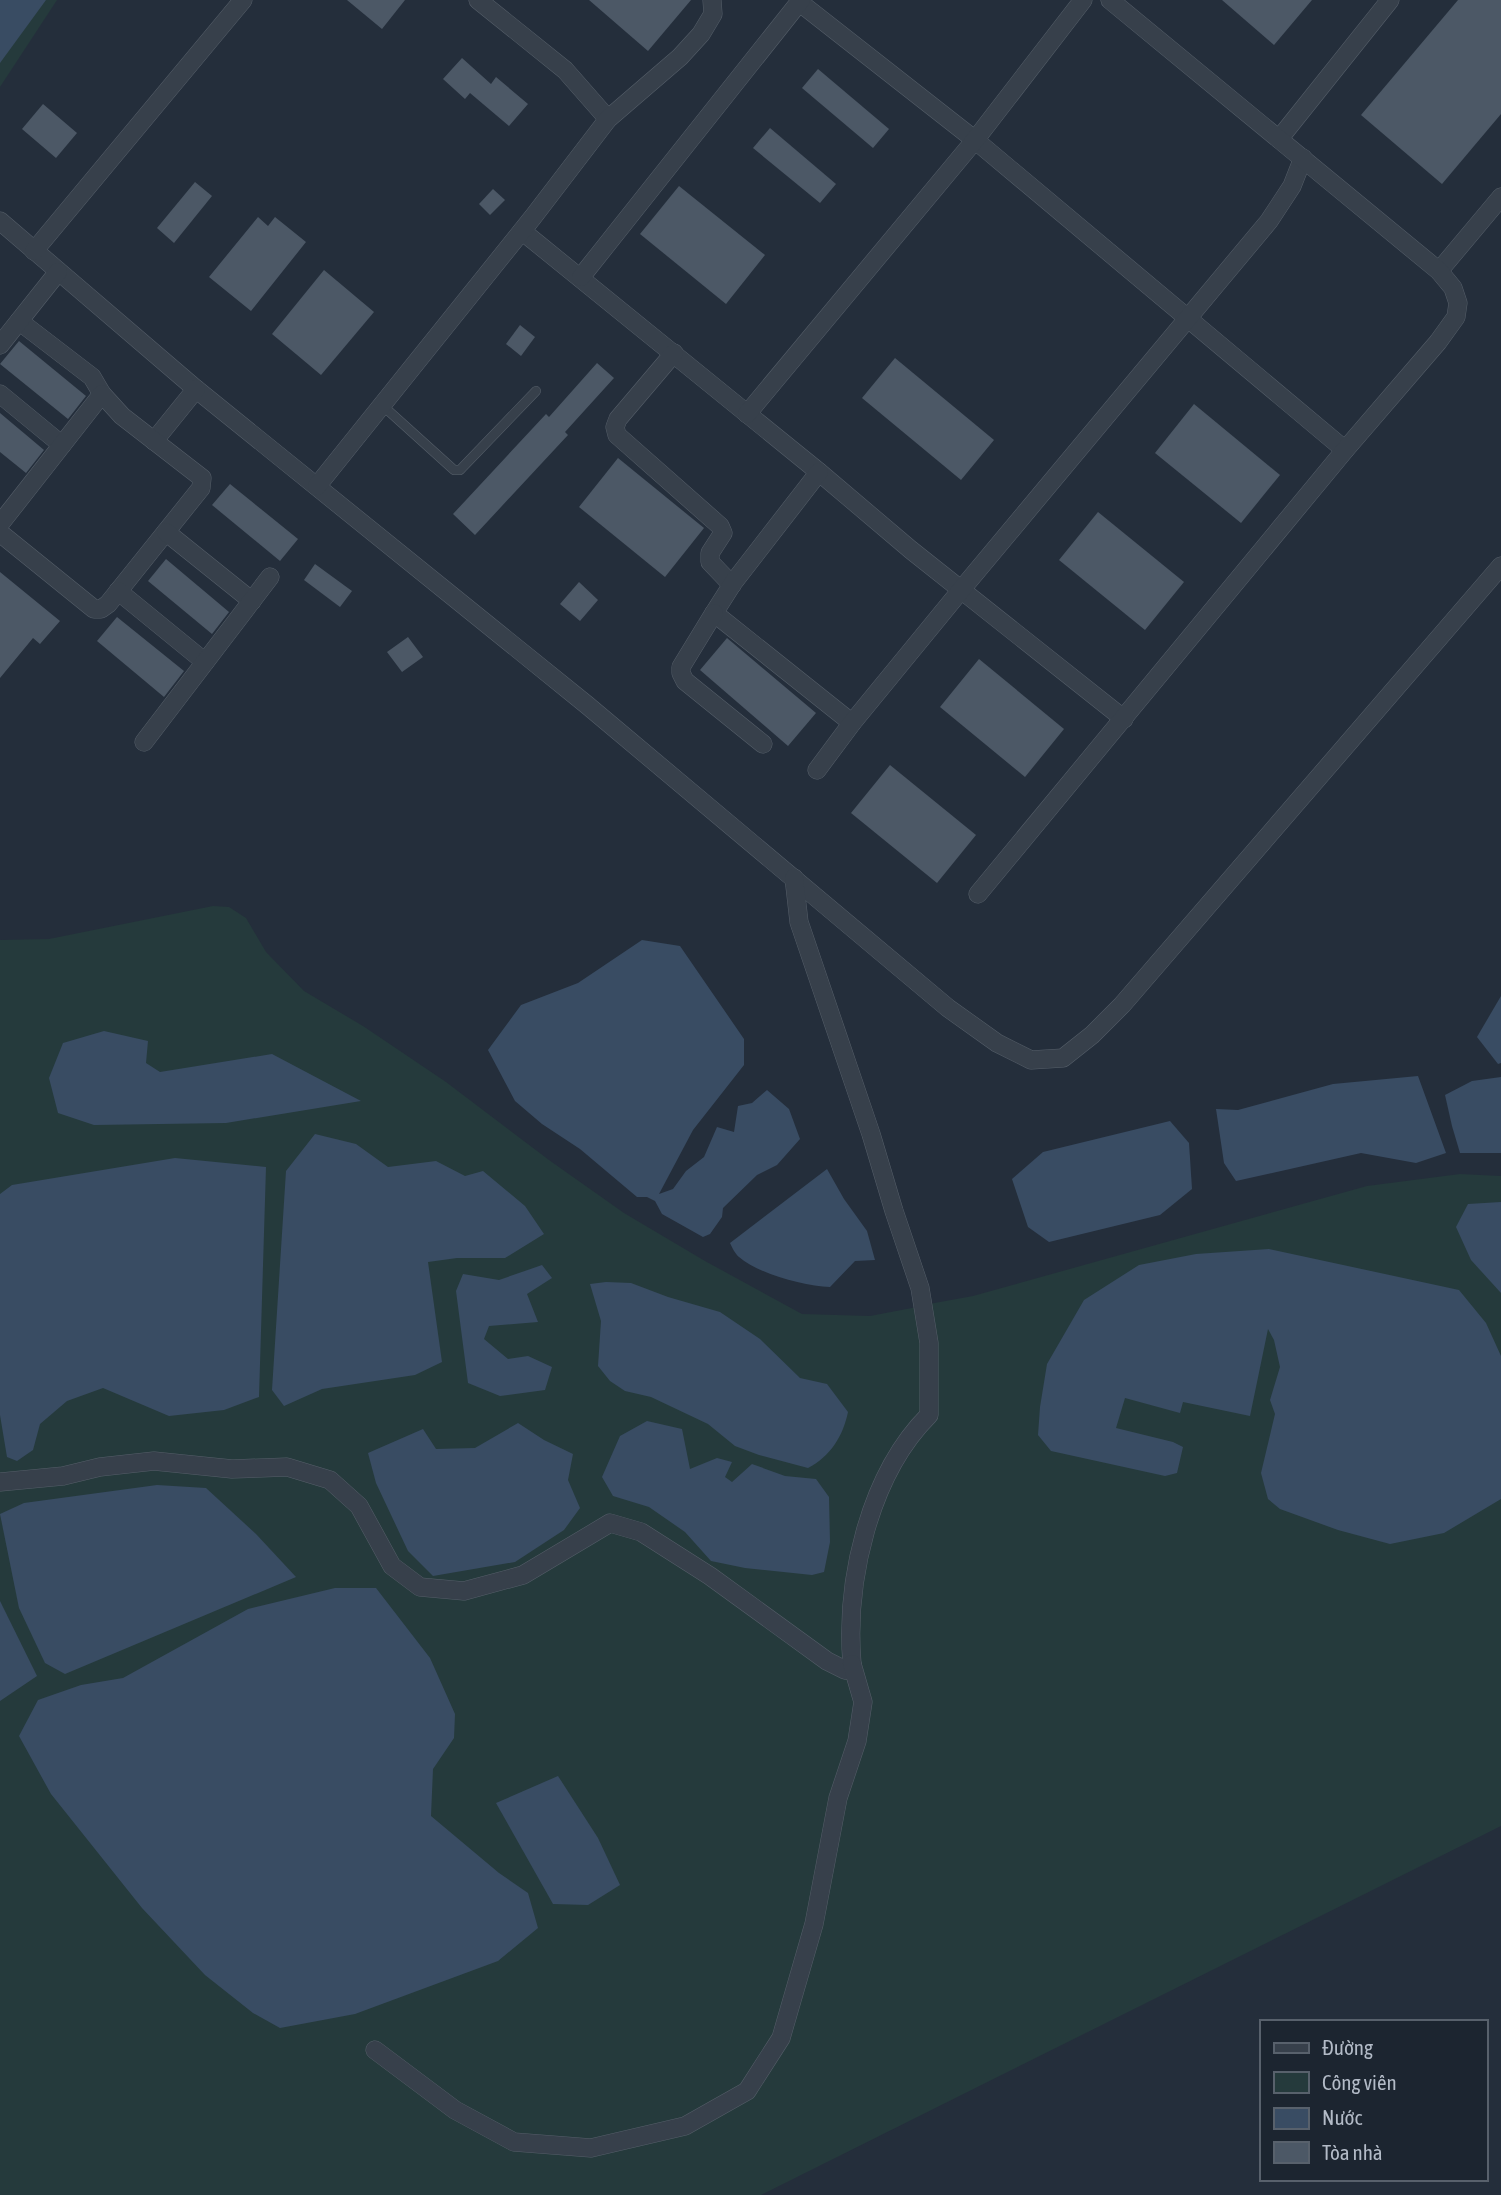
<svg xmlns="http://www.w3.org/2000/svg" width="1501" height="2195" font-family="'Asap Condensed',sans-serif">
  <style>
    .green { fill: #253a3c }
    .water { fill: #394c63 }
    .building { fill: #4c5866 }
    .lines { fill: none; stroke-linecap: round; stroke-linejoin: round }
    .lane-casing { stroke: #555e69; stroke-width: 10 }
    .street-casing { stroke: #555e69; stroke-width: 19 }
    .lane { stroke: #37404b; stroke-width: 9 }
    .street { stroke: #37404b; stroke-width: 18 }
  </style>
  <rect width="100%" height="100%" fill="#242e3b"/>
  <g class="green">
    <polygon points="0,0 57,0 0,87"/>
    <polygon points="213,906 229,907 246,918 266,952 304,991 363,1026 446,1082 549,1160 624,1213 705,1261 802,1314 870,1316 917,1307 922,1344 924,1413 889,1459 844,1662 610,1516 521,1569 464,1585 423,1581 397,1562 364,1503 289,1460 60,1469 0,1476 0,940 49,939"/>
    <polygon points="1460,1174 1501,1176 1501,1826 761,2195 0,2195 0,1488 154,1467 287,1473 327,1486 353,1510 388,1571 465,1598 611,1530 639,1538 710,1584 825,1667 859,1662 861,1587 882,1500 924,1430 929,1304 973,1296 1367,1186"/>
  </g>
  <g class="water">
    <polygon points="0,0 46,0 0,63"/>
    <polygon points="642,940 680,946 744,1039 744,1065 693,1130 659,1194 673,1189 686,1171 704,1157 717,1127 734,1132 738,1106 752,1103 767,1090 789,1109 800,1139 777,1165 757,1175 723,1208 722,1217 710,1234 703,1237 662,1214 655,1201 647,1197 637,1197 580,1149 542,1124 515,1101 488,1050 521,1005 578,983"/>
    <polygon points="1501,996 1501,1063 1498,1064 1477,1037"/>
    <polygon points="104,1031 148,1041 146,1063 160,1072 272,1054 361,1101 226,1123 94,1125 58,1113 49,1078 63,1043"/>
    <polygon points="1418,1076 1446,1153 1416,1163 1361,1153 1236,1181 1224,1163 1216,1109 1238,1110 1333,1084"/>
    <polygon points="1501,1077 1501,1153 1460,1153 1452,1126 1445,1095 1472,1081"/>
    <polygon points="1170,1121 1189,1143 1192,1189 1160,1215 1049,1242 1028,1227 1012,1179 1043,1152"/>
    <polygon points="315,1134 356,1144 388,1167 436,1161 465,1176 483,1171 525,1206 544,1234 505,1258 457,1258 428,1262 442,1362 415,1375 322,1389 284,1406 272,1390 286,1171"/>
    <polygon points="175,1158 266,1167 259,1397 224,1410 169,1416 103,1388 67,1401 40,1424 33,1450 17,1461 7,1457 0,1415 0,1194 12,1185"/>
    <path d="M827,1169L844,1199L867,1231L875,1260L855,1261L830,1287C804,1286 759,1274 739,1257C735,1254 732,1247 730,1243Z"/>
    <polygon points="1501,1202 1501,1293 1471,1260 1456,1227 1468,1204"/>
    <polygon points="1269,1249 1459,1290 1486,1323 1501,1356 1501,1499 1444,1533 1390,1544 1338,1530 1280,1509 1268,1499 1261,1473 1275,1414 1270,1400 1280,1367 1274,1340 1268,1329 1250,1416 1183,1402 1180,1413 1125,1398 1116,1428 1173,1442 1183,1447 1177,1473 1165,1476 1051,1451 1038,1435 1040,1407 1047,1364 1084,1300 1139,1265 1196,1254"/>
    <polygon points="542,1265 552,1278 527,1294 538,1322 489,1326 484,1339 508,1359 528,1356 552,1367 545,1390 500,1396 468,1383 456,1291 463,1274 499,1280"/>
    <path d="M606,1282L631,1283L668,1297L720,1312L760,1339L800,1378L827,1384L848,1412C843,1436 831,1456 808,1468L759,1455L735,1446L708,1424L651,1397L625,1391L610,1381L598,1366L601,1321L590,1284Z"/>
    <polygon points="647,1421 682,1429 690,1469 717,1458 732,1462 725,1477 732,1482 752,1464 785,1476 816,1479 829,1497 830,1542 824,1572 812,1575 745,1568 711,1561 685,1532 649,1507 613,1496 602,1477 620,1436"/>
    <polygon points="518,1423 544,1440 573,1454 568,1480 580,1508 564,1530 515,1562 433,1576 408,1551 376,1483 368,1453 423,1429 436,1449 475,1448"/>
    <polygon points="157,1485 206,1488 256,1534 296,1577 65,1674 45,1663 19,1608 0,1514 24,1503"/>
    <polygon points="335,1588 376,1588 430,1658 455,1714 454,1738 433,1769 431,1816 499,1873 528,1893 538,1928 498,1961 355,2014 280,2028 253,2013 205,1975 142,1908 51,1794 19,1736 38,1700 81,1685 123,1678 248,1609"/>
    <polygon points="0,1601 37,1676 0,1701"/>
    <polygon points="558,1776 598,1838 620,1885 588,1905 553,1904 496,1803"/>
  </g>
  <g class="building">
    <polygon points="347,0 405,0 382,29"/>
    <polygon points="589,0 691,0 648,51"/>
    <polygon points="1222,0 1312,0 1274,45"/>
    <polygon points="1458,0 1501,0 1501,114 1442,184 1361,115"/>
    <polygon points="462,58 491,84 496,77 528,104 509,126 470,93 465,99 443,79"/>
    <polygon points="818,69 889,129 873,148 802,88"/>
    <polygon points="43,104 77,133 56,158 22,129"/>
    <polygon points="770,128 836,184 820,203 753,148"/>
    <polygon points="195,182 212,196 174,243 157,228"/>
    <polygon points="679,186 765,255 726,304 640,234"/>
    <polygon points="493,189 505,200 490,215 479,204"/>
    <polygon points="258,217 268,226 275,217 306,242 251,311 209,277"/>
    <polygon points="324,270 374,312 321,375 272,334"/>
    <polygon points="520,325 535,337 521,356 506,344"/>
    <polygon points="19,341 86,396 68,419 0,364"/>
    <polygon points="895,358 994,440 961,480 862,398"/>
    <polygon points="597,363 614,378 565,432 568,435 475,535 453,514 546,414 549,417"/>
    <polygon points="1194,404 1280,475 1241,523 1155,453"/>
    <polygon points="0,413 44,450 26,473 0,452"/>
    <polygon points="618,458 704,528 665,577 579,507"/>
    <polygon points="230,484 298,539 280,561 212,505"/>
    <polygon points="1098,512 1184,582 1145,630 1059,560"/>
    <polygon points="166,559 229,612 212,634 148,581"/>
    <polygon points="315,564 352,591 340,607 304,580"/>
    <polygon points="0,572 60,621 40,644 33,638 0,678"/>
    <polygon points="579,582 598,600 580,621 560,604"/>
    <polygon points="117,617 184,671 164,697 97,641"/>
    <polygon points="408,637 423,657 402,672 387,652"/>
    <polygon points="727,638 816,713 788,746 700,670"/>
    <polygon points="979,659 1064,729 1025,777 940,707"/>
    <polygon points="890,765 976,835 937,883 851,813"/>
  </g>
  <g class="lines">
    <g class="lane-casing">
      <polyline id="lane" points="382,405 454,470 460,470 536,391"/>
    </g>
    <g class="street-casing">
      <g id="street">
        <polyline points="478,0 565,70 608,119"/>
        <polyline points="799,2 975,140 1345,450"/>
        <polyline points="1279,139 1390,0"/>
        <polyline points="0,221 196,389 587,705 948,1008 997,1043 1031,1060 1063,1058 1092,1035 1122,1005 1501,566"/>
        <polyline points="522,231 819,472 911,550 1124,719"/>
        <polyline points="34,251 243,0"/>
        <polyline points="1439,271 1501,197"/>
        <polyline points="581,277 801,0"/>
        <polyline points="19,321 92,377 102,394"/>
        <polyline points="0,345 58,272"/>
        <polyline points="674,353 618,419 615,427 617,435 720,526 723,533 710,553 710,562 732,585"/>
        <polyline points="0,394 62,445"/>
        <polyline points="747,414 975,140 1083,0"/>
        <polyline points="154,441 196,389"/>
        <polyline points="819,472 733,583 714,613 852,723"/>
        <polyline points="317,486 533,217 608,119 680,57 701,34 713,14 712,0"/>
        <polyline points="0,524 102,394 122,416 202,478 201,488 108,604 101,609 94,609 0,533"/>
        <polyline points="166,532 252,601"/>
        <polyline points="118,591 205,662"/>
        <polyline points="714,613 681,667 681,673 685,681 763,744"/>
        <polyline points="144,742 270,577"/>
        <polyline points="817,770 852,723 961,590 1269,221 1292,186 1303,158"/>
        <polyline points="978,894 1345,450 1438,342 1456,317 1458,303 1453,288 1439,271 1110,0"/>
        <path d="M0,1482L63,1476L100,1467L154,1461L232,1469L287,1467L330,1480L359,1506L392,1566L420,1587L464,1591L523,1575L610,1523L641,1532L710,1576L827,1661L845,1670L852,1664C845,1581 869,1475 929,1415V1343L920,1288L894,1211L871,1134L799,922L794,878"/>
        <polyline points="375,2050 455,2110 514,2142 591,2148 685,2126 747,2091 781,2038 814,1924 838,1798 857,1741 863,1702 852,1664"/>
      </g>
    </g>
    <use href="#lane" class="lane"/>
    <use href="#street" class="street"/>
  </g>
  <rect x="1260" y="2020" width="228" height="161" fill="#1c2530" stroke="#58616c" stroke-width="2"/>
  <rect x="1274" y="2043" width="35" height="10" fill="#37404b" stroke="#58616c" stroke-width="2"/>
  <text x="1322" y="2055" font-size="21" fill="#b3bbc7">Đường</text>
  <rect x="1274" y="2072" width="35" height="21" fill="#253a3c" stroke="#58616c" stroke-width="2"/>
  <text x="1322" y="2090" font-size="21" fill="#b3bbc7">Công viên</text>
  <rect x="1274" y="2108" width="35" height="21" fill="#394c63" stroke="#58616c" stroke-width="2"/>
  <text x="1322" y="2125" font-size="21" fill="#b3bbc7">Nước</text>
  <rect x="1274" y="2142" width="35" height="21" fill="#4c5866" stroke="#58616c" stroke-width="2"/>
  <text x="1322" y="2160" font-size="21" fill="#b3bbc7">Tòa nhà</text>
</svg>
